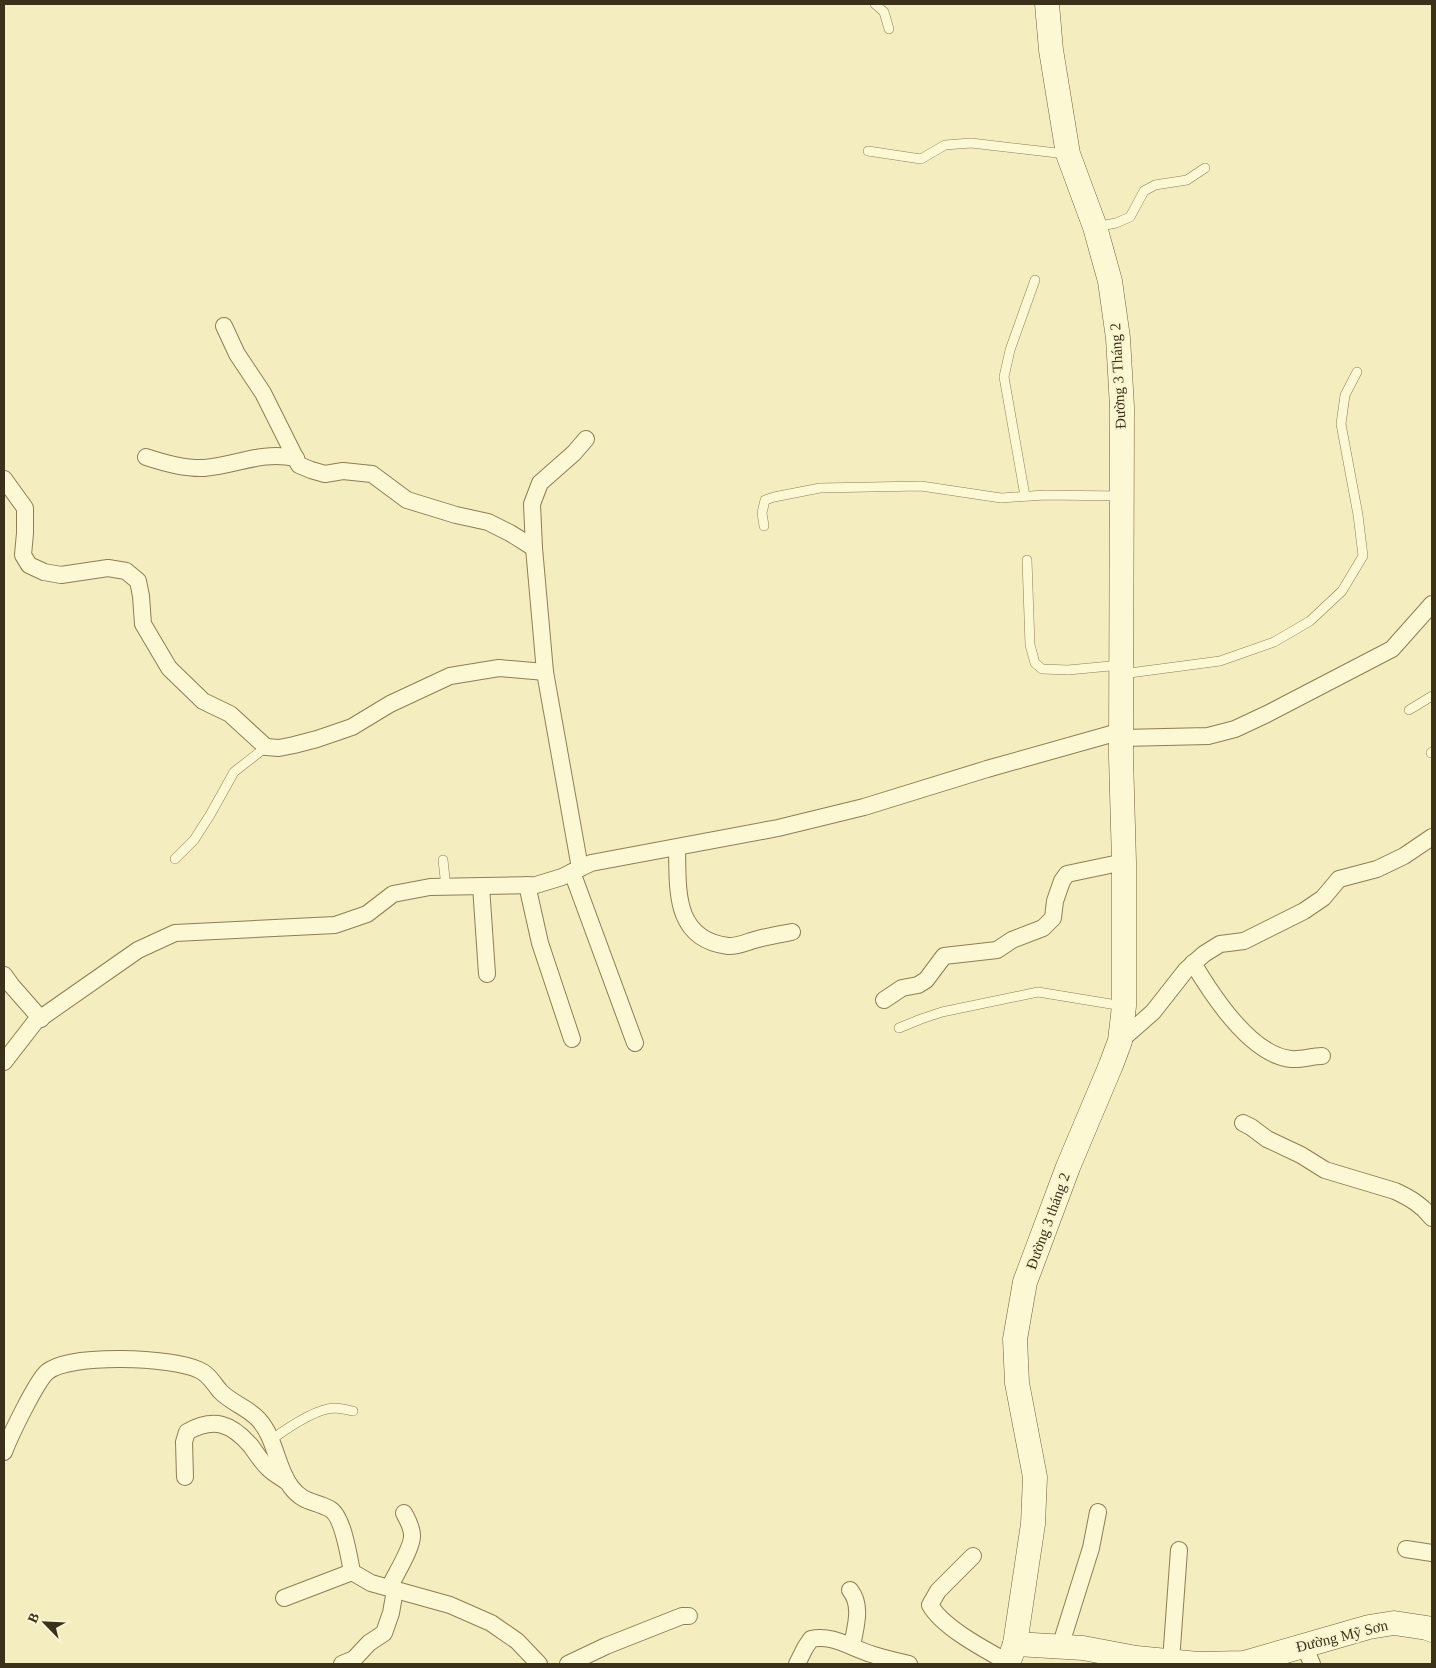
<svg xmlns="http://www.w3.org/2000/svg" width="1436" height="1668" font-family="'Times New Roman',serif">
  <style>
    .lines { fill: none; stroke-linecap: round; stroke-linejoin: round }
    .lane-casing { stroke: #8d7e55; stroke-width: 10 }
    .street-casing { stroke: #8d7e55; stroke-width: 18 }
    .secondary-casing { stroke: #6f5e38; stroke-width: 25 }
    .lane { stroke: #fcf8d3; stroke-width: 9 }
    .street { stroke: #fcf8d3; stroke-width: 16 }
    .secondary { stroke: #fcf8d3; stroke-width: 24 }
    .labels { text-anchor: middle; stroke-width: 4.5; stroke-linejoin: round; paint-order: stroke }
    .street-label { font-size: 15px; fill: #3b311b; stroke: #f9f5cf }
  </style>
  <rect width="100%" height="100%" fill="#f3edbf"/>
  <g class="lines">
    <g class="lane-casing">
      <g id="lane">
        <polyline points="875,4 884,12 889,29"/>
        <polyline points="868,151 921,159 945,145 971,143 1066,154"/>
        <polyline points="1095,227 1116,223 1130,217 1144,191 1155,185 1187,180 1205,168"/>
        <polyline points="1025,496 1004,377 1010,350 1035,280"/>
        <polyline points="764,526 762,513 765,500 774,497 820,488 921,486 1001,498 1045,495 1121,496"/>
        <polyline points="1027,560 1030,645 1035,663 1042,669 1068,670 1121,665"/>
        <polyline points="1122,674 1220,661 1274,642 1310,621 1342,591 1363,556 1358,515 1341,424 1345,395 1357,372"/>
        <polyline points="1409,710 1432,696"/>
        <polyline points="1431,753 1432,752"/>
        <polyline points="175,859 194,840 210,815 234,772 266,747"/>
        <polyline points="443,860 446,887"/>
        <polyline points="899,1028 921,1019 942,1012 1038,992 1123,1006"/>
        <path d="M271,1440C286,1429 315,1409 334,1408C340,1408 347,1410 353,1411"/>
      </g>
    </g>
    <g class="street-casing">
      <g id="street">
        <polyline points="224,326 237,354 263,393 299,465 311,470 325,474 343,471 372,474 407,500 456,515 488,522 510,533 534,548"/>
        <path d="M146,457C164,463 185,469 204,468C239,465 259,451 296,458"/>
        <polyline points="4,479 25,508 25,533 23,555 29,565 44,572 61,575 108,568 126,571 138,581 141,596 143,624 169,668 203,701 230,714 266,747 279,748 294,745 317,739 352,727 390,704 450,676 499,668 545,672"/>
        <polyline points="1122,738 1208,736 1235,729 1267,714 1392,649 1432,604"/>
        <path d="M677,848C678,889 673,939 728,946C737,947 749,941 758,939C769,936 781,934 792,932"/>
        <polyline points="580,868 545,672 534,548 532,504 540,483 574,453 586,439"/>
        <polyline points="572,872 635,1043"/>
        <polyline points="527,885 540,943 572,1039"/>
        <polyline points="481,886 487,974"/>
        <path d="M1193,963C1212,995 1251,1055 1291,1059C1301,1060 1312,1056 1322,1056"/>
        <polyline points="4,975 12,986 41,1019"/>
        <polyline points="884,1000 902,988 918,985 926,980 944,956 997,950 1012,940 1043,928 1053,918 1055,901 1062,881 1067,874 1124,862"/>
        <polyline points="1120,1041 1153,1012 1186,970 1204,954 1220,944 1244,941 1304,911 1323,898 1339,879 1377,869 1404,856 1432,837"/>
        <polyline points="4,1062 35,1022 138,950 175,933 335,925 367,914 393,894 430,887 536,885 562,877 591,863 778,828 864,807 987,769 1122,731"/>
        <path d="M1243,1123L1251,1127L1267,1139L1301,1155L1325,1170L1395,1191C1410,1198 1422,1205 1432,1218"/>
        <path d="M4,1452C10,1436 36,1382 47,1372C70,1353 172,1357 199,1370C209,1374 213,1383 220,1391C231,1403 249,1408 259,1420C276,1439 276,1467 291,1487C304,1504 314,1500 330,1509C343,1516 349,1557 352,1572L371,1583L450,1605L491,1623L517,1641L539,1664"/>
        <path d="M185,1477L184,1442L187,1432C214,1417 231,1423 251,1446C256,1453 261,1461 267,1467C272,1473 280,1477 286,1481"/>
        <polyline points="1406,1549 1432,1553"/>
        <path d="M973,1556L938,1591L930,1605C943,1628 986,1650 1009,1663"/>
        <path d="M389,1588C395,1575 413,1547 412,1535C412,1527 407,1519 404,1513"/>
        <path d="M850,1590C863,1606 855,1628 852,1646"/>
        <polyline points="284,1598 352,1572"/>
        <polyline points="1304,1645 1312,1664"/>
        <polyline points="1060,1647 1091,1548 1098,1512"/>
        <polyline points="1171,1661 1179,1550"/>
        <polyline points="342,1664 354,1659 369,1643 384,1633 391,1613 395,1590"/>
        <polyline points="568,1664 606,1646 682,1616 689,1616"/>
        <path d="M797,1664L805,1648L811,1639C832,1634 851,1648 871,1654C883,1658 896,1661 909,1664"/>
      </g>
    </g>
    <g class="secondary-casing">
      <g id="secondary">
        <polyline points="1015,1644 1083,1648 1136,1658 1198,1664 1244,1663 1369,1627 1394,1623 1427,1628 1432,1630"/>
        <polyline points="1008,1664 1015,1644 1033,1524 1035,1477 1017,1383 1015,1339 1025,1282 1068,1167 1111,1065 1120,1041 1124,1006 1124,862 1121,757 1122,407 1118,338 1110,281 1095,227 1068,154 1051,50 1047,4"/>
      </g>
    </g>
    <use href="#lane" class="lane"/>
    <use href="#street" class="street"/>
    <use href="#secondary" class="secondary"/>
  </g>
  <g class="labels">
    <g class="street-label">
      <text transform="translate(1118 376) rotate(-93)" y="5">Đường 3 Tháng 2</text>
      <text transform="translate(1048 1221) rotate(-70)" y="5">Đường 3 tháng 2</text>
      <text transform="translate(1342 1636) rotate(-14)" y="5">Đường Mỹ Sơn</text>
    </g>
  </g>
  <rect width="1436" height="1668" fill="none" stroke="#3b311b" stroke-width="10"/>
  <g transform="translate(45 1623) rotate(294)" stroke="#f9f5cf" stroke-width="4" paint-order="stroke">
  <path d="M0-4L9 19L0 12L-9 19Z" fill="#3b311b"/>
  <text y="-8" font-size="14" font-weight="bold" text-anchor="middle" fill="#3b311b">B</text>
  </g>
</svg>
